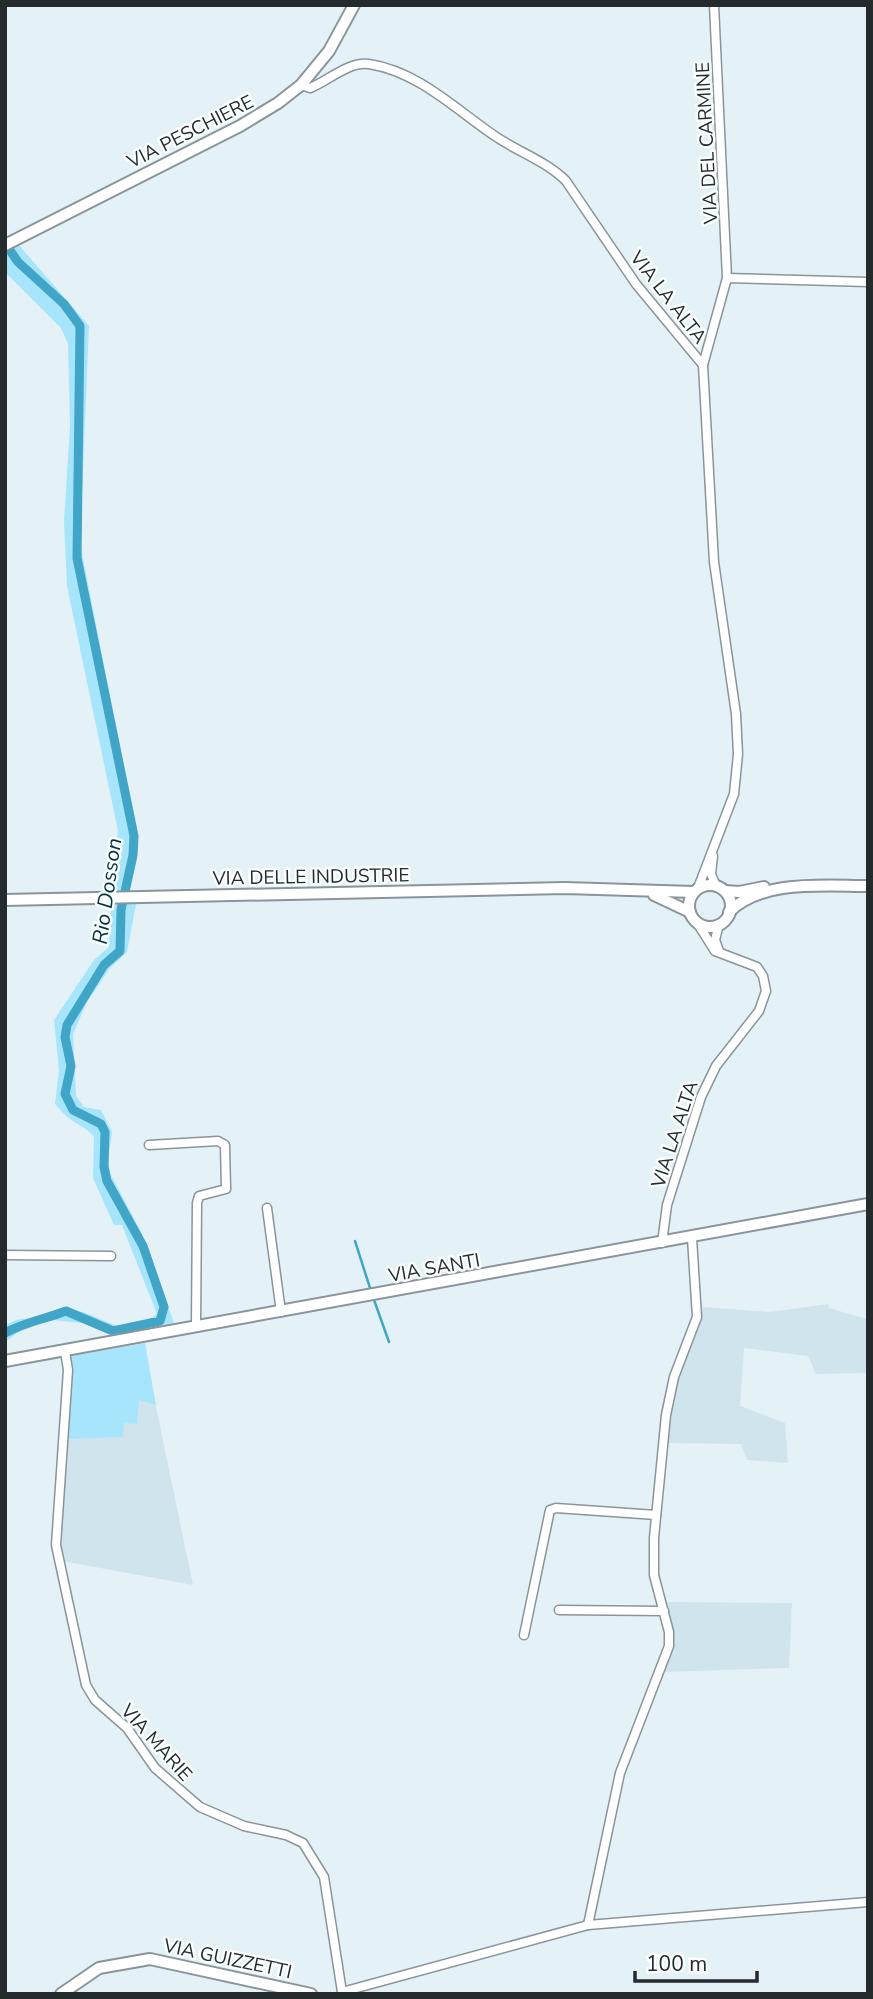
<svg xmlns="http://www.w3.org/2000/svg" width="873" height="1999" font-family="'Nunito Sans',sans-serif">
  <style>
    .built { fill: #d0e4ed }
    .green { fill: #a7e5fd }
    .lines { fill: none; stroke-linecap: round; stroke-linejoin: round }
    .stream { stroke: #40a5c6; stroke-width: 2.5 }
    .canal { stroke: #40a5c6; stroke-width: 9 }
    .street-casing { stroke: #89959a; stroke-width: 11 }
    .secondary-casing { stroke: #89959a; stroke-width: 14 }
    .street { stroke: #fff; stroke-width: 8 }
    .secondary { stroke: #fff; stroke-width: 10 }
    .labels { text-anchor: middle; stroke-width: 5; stroke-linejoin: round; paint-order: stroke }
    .street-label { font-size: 19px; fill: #252a2c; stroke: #fafdfe }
    .water-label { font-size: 21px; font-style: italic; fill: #033341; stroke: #fafdfe }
  </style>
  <rect width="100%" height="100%" fill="#e4f2f7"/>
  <g class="built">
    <polygon points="828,1304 829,1308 867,1319 868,1373 816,1374 808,1356 744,1348 740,1406 785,1423 788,1463 747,1460 741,1444 665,1443 678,1378 700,1324 703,1307 770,1312"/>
    <polygon points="127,1398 155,1402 193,1585 62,1561 59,1546 65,1439"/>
    <polygon points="667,1602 792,1603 789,1668 664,1672 673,1646"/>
  </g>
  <g class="green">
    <polygon points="18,244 89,326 80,543 138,839 137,859 129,892 109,892 118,831 67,586 64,522 70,425 68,344 61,328 5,272 5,250"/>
    <path d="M111,904H136L127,952L109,969L86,1004L73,1034L76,1096L84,1107L101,1110L112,1132L108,1161L111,1175L141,1232L174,1323L111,1334L82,1323L52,1320L24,1328L5,1342V1326C26,1313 26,1322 42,1317C54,1314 60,1307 74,1310C109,1317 119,1341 157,1314L122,1225H114L93,1178L94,1136C77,1121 70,1123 55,1104L59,1070L54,1020L94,960L109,947Z"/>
    <polygon points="145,1343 156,1405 139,1400 137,1424 124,1423 123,1437 65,1439 71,1356"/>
  </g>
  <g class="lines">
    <g class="stream">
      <polyline points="355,1241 371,1291"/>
      <polyline points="373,1297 389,1342"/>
    </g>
    <path class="canal" d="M5,243L18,262L64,304L80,326L77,558L134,836L133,855L121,910L120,951L104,965L67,1025L65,1037L71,1066L65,1094L73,1110L101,1124L105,1132L104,1167L107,1181L143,1246L164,1307L160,1321L113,1331L66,1311C45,1319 25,1322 5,1333"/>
    <g class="street-casing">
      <g id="street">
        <polyline points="714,5 727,278"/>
        <path d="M301,85L310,88C328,81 349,61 369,64C420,72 457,111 498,138C521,153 547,162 566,181L636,284L703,365L714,562L736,714L738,754L734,794L698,888"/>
        <polyline points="703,365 727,278 868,282"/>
        <polyline points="713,856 711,874 716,886"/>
        <polyline points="719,951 715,940 719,924"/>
        <polyline points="149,1145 218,1141 225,1145 226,1189 199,1196 197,1203 196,1327"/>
        <polyline points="267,1208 281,1312"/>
        <polyline points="662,1243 667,1205 701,1097 716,1066 759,1011 766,991 763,976 757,967 715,951 696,921"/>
        <polyline points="5,1255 111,1256"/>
        <polyline points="65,1351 68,1370 56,1545 86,1685 95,1700 127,1728 155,1768 200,1807 244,1826 286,1835 303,1843 324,1877 342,1992"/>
        <polyline points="559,1610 664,1611"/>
        <polyline points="524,1635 550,1510 556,1508 656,1515"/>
        <polyline points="588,1925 620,1773 669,1646 669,1632 654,1575 654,1538 666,1415 674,1377 697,1317 692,1238"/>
        <polyline points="342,1992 588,1925 868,1902"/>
      </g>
    </g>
    <g class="secondary-casing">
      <g id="secondary">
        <polyline points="5,245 240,126 278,103 301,85 329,51 354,5"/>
        <circle cx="710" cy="906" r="21"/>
        <polyline points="725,891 739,892 764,887"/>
        <polyline points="654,895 690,912"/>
        <polyline points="5,900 565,888 694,892"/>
        <path d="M729,912C762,879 825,886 868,886"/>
        <polyline points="5,1361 868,1204"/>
        <polyline points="61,1994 99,1968 150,1959 311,1994"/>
      </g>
    </g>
    <use href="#street" class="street"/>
    <use href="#secondary" class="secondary"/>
  </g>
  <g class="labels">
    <g class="street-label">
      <text transform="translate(190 131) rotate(-27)" y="7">VIA PESCHIERE</text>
      <text transform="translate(706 143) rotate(-93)" y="7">VIA DEL CARMINE</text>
      <text transform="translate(669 297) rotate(52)" y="7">VIA LA ALTA</text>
      <text transform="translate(311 876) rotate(-1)" y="7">VIA DELLE INDUSTRIE</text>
      <text transform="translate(674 1134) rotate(-72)" y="7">VIA LA ALTA</text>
      <text transform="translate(434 1267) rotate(-10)" y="7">VIA SANTI</text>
      <text transform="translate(157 1742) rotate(48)" y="7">VIA MARIE</text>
      <text transform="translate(228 1958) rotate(12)" y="7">VIA GUIZZETTI</text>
    </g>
    <g class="water-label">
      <text transform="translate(107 891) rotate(-82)" y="7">Rio Dosson</text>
    </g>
  </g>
  <rect width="873" height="1999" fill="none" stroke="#252a2c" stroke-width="14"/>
  <path d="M635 1971v10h122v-10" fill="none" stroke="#252a2c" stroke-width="3.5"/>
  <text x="646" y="1971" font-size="21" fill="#252a2c" stroke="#fafdfe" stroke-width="5" paint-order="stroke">100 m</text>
</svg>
